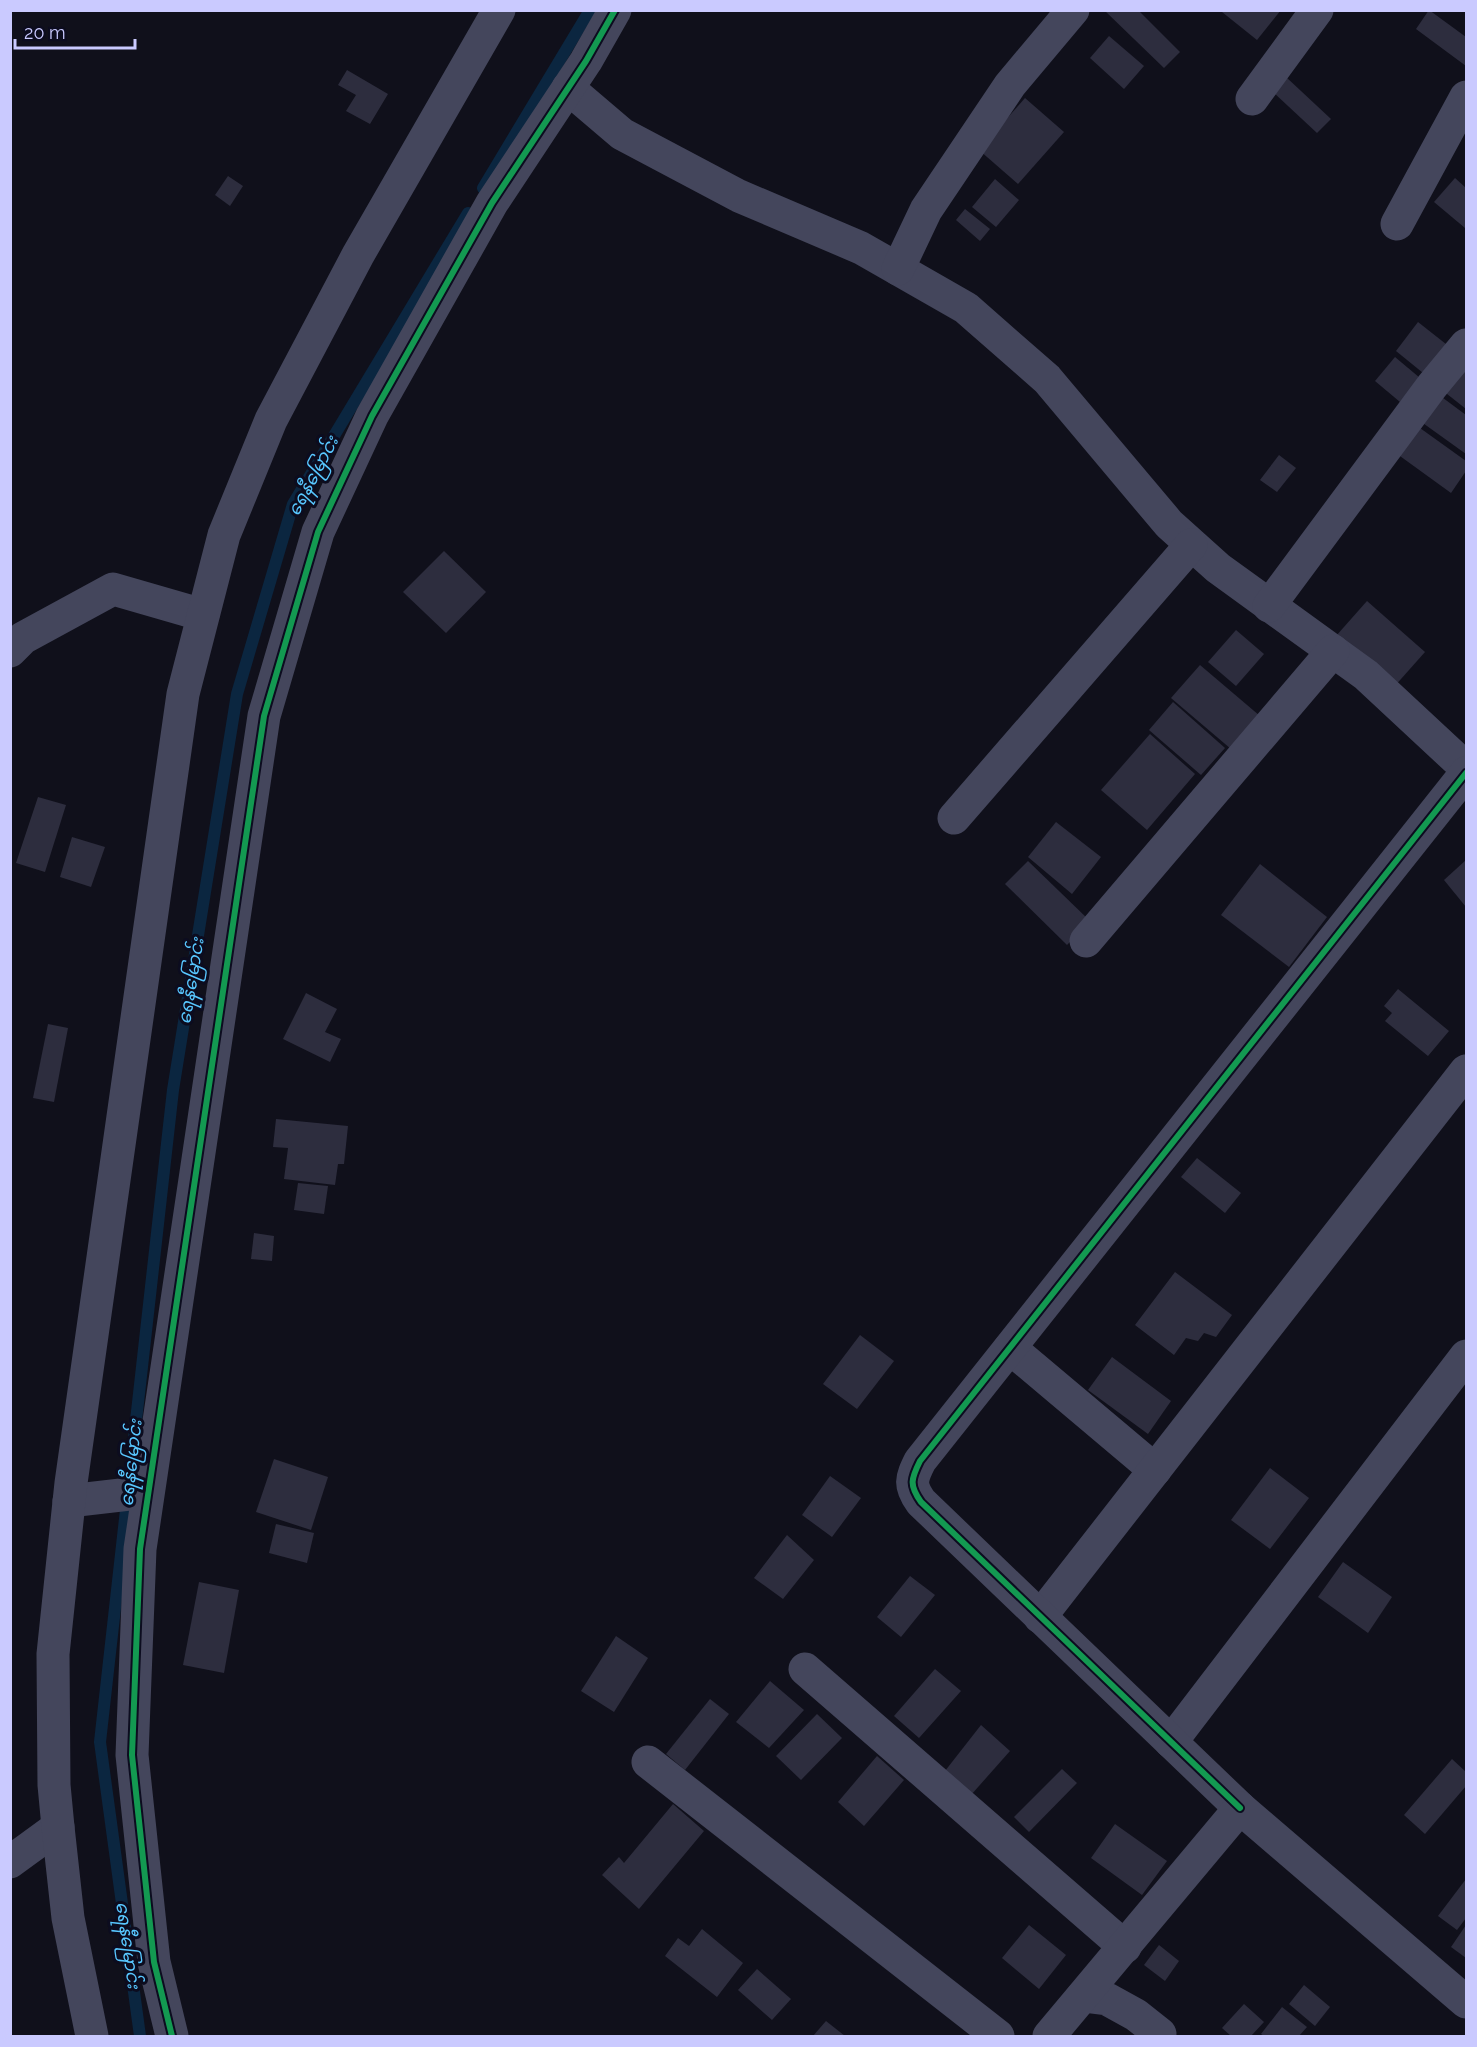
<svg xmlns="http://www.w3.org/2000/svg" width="1477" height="2047" font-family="Raleway,'Noto Sans Myanmar',sans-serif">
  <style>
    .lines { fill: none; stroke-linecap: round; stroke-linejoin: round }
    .stream { stroke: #0b2640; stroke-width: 12 }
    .building { fill: #2d2d3e }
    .minor { stroke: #44465c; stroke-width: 33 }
    .cycleway-casing { stroke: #0c0c1f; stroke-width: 10 }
    .cycleway { stroke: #139951; stroke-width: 6 }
    .labels { text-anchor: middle; stroke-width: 6; stroke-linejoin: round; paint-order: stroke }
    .water-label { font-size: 18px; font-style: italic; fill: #58c7ff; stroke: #0c0c1f }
  </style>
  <rect width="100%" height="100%" fill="#10101b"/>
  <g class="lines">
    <g class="stream">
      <polyline points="483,188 590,10"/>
      <polyline points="140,2036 100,1742 173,1090 237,694 293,504 468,213"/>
    </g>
  </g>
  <g class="building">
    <polygon points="1104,10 1138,10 1180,52 1164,68"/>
    <polygon points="1223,10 1281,10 1257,40 1222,12"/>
    <polygon points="1429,10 1466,37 1466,66 1416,29"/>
    <polygon points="1109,36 1144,66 1124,89 1090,58"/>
    <polygon points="347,70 388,94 370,124 346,111 356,95 338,85"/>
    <polygon points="1286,77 1331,119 1317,133 1273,92"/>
    <polygon points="1025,98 1064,132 1018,184 979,150"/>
    <polygon points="228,176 243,186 230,206 215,195"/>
    <polygon points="1455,178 1466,188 1465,228 1434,202"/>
    <polygon points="995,179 1019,200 996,227 972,207"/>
    <polygon points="965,209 990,229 980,241 956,220"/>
    <polygon points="1418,322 1451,348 1428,377 1396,351"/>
    <polygon points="1395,357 1420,378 1400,402 1375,381"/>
    <polygon points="1466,370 1466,409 1442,390"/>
    <polygon points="1439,395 1466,415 1466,454 1420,421"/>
    <polygon points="1413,423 1466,461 1466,471 1451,493 1393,451"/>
    <polygon points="1279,455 1296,468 1277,492 1260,480"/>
    <polygon points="444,551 486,592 446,633 403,592"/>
    <polygon points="1367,601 1425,652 1393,688 1336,636"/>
    <polygon points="1236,630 1264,654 1236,686 1208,662"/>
    <polygon points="1200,665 1260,716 1231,749 1171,698"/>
    <polygon points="1173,702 1225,748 1201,775 1149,730"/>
    <polygon points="1150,734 1195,774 1147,830 1101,790"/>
    <polygon points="38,797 66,805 45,872 16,863"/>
    <polygon points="1056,822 1101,857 1072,894 1028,857"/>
    <polygon points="72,837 105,847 91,887 60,877"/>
    <polygon points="1466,860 1466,907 1444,880"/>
    <polygon points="1028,861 1090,921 1067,945 1005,884"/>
    <polygon points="1260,864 1327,917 1289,967 1221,915"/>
    <polygon points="1398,989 1449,1031 1428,1056 1385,1021 1392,1013 1384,1006"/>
    <polygon points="306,993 337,1009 325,1032 341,1039 330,1062 283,1039"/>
    <polygon points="48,1024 68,1028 54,1102 33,1098"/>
    <polygon points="276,1119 348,1126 344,1164 338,1164 335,1185 284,1179 288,1148 273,1147"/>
    <polygon points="1197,1158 1241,1193 1225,1213 1181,1177"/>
    <polygon points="298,1183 328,1186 324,1214 294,1210"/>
    <polygon points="254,1233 274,1236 272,1261 251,1259"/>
    <polygon points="1175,1272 1232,1315 1216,1337 1204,1333 1198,1341 1186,1338 1174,1355 1135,1325"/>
    <polygon points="860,1335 894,1361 857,1409 823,1384"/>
    <polygon points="1112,1357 1171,1401 1148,1434 1088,1390"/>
    <polygon points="274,1459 328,1477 311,1530 256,1512"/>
    <polygon points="1270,1468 1309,1498 1270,1549 1231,1520"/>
    <polygon points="830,1476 861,1498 832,1537 802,1515"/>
    <polygon points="276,1524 314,1533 307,1563 269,1553"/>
    <polygon points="787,1535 814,1560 783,1599 754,1578"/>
    <polygon points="1343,1562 1392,1597 1368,1633 1318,1597"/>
    <polygon points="910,1576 935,1595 901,1637 877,1617"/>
    <polygon points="199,1582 239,1590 224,1673 183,1665"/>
    <polygon points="616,1636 648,1658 614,1712 581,1691"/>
    <polygon points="935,1669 961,1691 919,1738 894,1716"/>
    <polygon points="770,1681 804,1710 769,1748 736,1722"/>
    <polygon points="710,1699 729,1714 685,1770 666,1754"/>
    <polygon points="817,1714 842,1738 801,1780 776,1756"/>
    <polygon points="981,1725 1010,1751 971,1795 945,1771"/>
    <polygon points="877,1756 904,1780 864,1826 838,1802"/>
    <polygon points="1452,1759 1466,1772 1466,1786 1425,1834 1404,1815"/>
    <polygon points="1062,1769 1077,1783 1029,1832 1014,1817"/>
    <polygon points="673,1804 704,1831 639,1909 602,1875 619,1857 624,1863"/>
    <polygon points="1115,1824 1167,1861 1142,1895 1091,1858"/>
    <polygon points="1466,1879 1466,1918 1457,1930 1438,1916"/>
    <polygon points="1029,1925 1066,1955 1039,1989 1002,1958"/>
    <polygon points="1466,1925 1466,1958 1451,1947"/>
    <polygon points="702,1929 743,1963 717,1997 665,1956 678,1938 689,1946"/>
    <polygon points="1159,1945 1179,1961 1165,1981 1144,1965"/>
    <polygon points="757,1969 791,1999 772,2020 738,1990"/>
    <polygon points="1304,1985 1330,2007 1315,2026 1289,2004"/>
    <polygon points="1244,2004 1264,2022 1251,2036 1231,2036 1222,2028"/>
    <polygon points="1282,2007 1307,2027 1299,2036 1264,2036 1261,2034"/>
    <polygon points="826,2021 845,2036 813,2036"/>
  </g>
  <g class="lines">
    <g class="minor">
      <polyline points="568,88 622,134 739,196 861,248 966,308 1047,379 1169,524 1218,568 1366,675 1466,768"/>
      <polyline points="1252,99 1317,10"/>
      <polyline points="1397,224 1466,97"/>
      <polyline points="898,269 926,210 1010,85 1073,10"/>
      <polyline points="1269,606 1432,386 1466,345"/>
      <polyline points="10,651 23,638 113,589 203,615"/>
      <polyline points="954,818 1191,545"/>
      <polyline points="1086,941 1333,651"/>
      <polyline points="1010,1348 1155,1470"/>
      <polyline points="69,1501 147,1492"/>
      <polyline points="1040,1617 1466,1071"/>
      <polyline points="805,1669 1125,1947"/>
      <polyline points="1171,1742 1466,1356"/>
      <polyline points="648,1762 998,2036"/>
      <path d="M1240,1808L921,1502C909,1485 911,1479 920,1461L1466,773"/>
      <polyline points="10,1862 58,1827"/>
      <polyline points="1083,1996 1107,1999 1136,2015 1160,2034"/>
      <polyline points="92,2036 68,1918 58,1827 54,1785 53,1654 71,1483 183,694 224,535 271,420 358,255 499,10"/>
      <polyline points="172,2036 154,1962 132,1755 140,1549 264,716 318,532 372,416 492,203 586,61 615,10"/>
      <polyline points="1049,2036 1240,1808 1466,2002"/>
    </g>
    <g class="cycleway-casing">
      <g id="cycleway">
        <path d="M1240,1808L921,1502C909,1485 911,1479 920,1461L1466,773"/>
        <polyline points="172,2036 154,1962 132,1755 140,1549 264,716 318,532 372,416 492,203 586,61 615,10"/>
      </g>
    </g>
    <use href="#cycleway" class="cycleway"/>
  </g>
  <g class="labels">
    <g class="water-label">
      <text transform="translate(313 476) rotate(-62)" y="6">ရေနီမြောင်း</text>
      <text transform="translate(191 981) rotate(-81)" y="6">ရေနီမြောင်း</text>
      <text transform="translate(131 1463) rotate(-84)" y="6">ရေနီမြောင်း</text>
      <text transform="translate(128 1945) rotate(82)" y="6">ရေနီမြောင်း</text>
    </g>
  </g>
  <rect width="1477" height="2047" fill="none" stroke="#cacaff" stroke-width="24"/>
  <path d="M15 39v9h120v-9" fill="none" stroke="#cacaff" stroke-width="3"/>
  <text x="24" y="39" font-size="18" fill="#cacaff" stroke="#0c0c1f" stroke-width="4.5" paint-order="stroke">20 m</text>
</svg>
